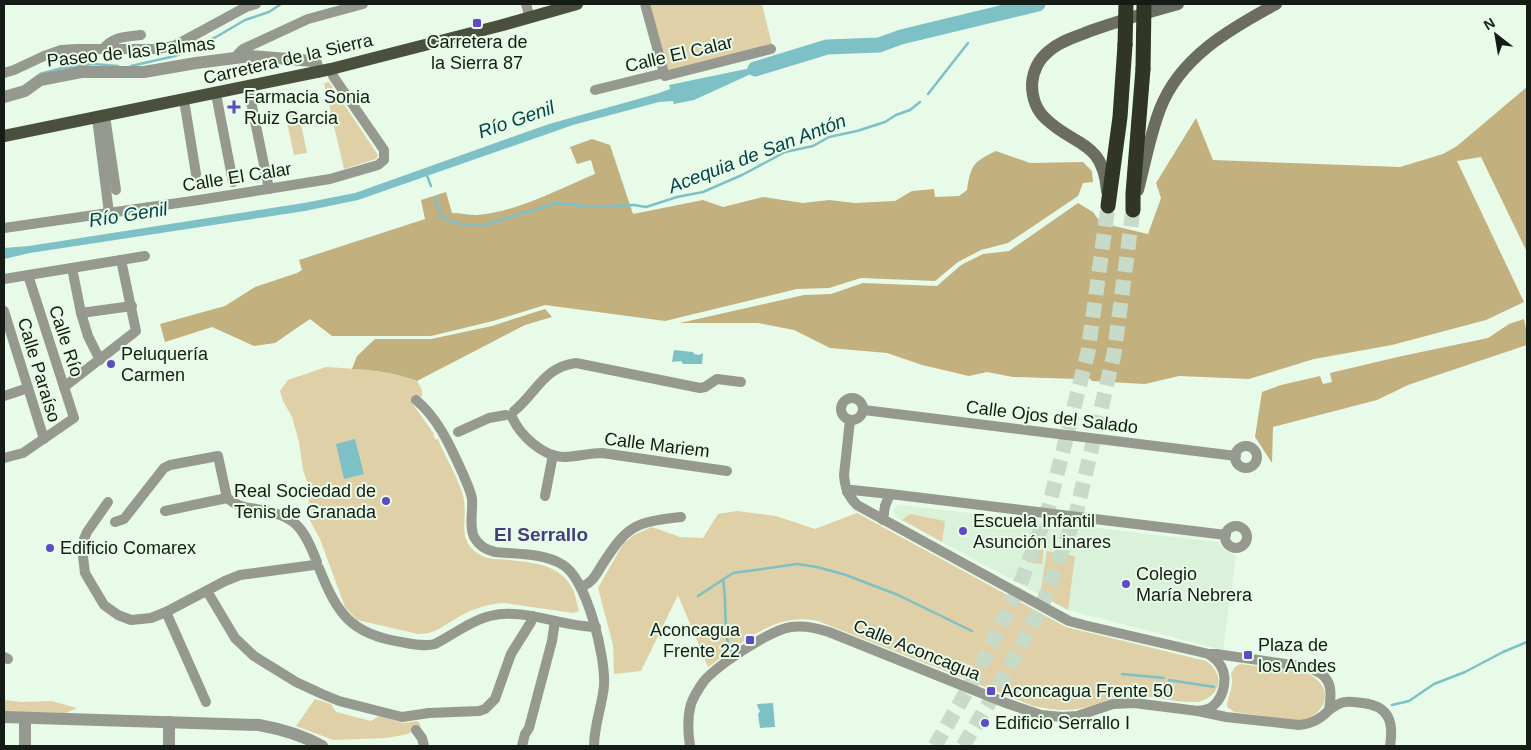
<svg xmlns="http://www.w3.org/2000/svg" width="1531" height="750" font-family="Arial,sans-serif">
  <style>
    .built { fill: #d9f2d9 }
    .green { fill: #dfd0a7 }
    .forest { fill: #c2b07e }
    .water { fill: #7dc1c6 }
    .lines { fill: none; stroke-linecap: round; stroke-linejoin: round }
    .stream { stroke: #7dc1c6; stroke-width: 2.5 }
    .river { stroke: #7dc1c6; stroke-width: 15 }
    .motorway-tunnel { stroke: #c8dac8; stroke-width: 15; stroke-dasharray: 15 8; stroke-linecap: butt }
    .minor { stroke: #96998f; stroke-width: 10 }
    .tertiary { stroke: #96998f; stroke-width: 12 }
    .secondary { stroke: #6a6d5f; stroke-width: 12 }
    .primary { stroke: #4b4f3e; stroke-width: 12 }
    .motorway { stroke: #313523; stroke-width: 15 }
    .motorway-bridge { stroke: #313523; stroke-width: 15 }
    .poi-dot { fill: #5c4bc3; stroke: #e8fbe8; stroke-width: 2 }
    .labels { text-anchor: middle; stroke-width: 4; stroke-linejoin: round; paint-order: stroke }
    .poi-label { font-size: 18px; fill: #151c15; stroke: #e8fbe8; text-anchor: start }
    .street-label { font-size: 18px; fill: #151c15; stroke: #e8fbe8 }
    .water-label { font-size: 19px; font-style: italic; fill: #014549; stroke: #e8fbe8 }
    .neighbourhood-label { font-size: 19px; font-weight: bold; fill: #433e7b; stroke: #e8fbe8 }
  </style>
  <rect width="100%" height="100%" fill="#e8fbe8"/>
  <polygon class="built" points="901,505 1218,542 1227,552 1236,556 1223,650 1068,610 896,517 893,511 897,506"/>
  <g class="green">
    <polygon points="649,4 762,4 772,45 668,71"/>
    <polygon points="329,82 378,155 376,159 344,169 324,83"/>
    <polygon points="298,110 307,153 294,155 285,113"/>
    <path d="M326,367C359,369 385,370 417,381L422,390V396L412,403L434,434L433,435L436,440L438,439C445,457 456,474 462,492C471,520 451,543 487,558C518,562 560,558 574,592C576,598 577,605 579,611L573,613L505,603C491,603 476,608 464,614C446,623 438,634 418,634L357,620L345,607L320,539L308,517L309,487L303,470L299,442L292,417L283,401L280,391L288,380Z"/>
    <path d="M737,511L776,516L815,529L857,513L1066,627L1206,661C1226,675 1221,696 1198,702C1174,703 1151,695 1128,695C1113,696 1101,704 1087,707C1069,712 1051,710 1033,706L818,621C775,611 741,644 708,667L678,595L641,671L614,674L613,645L598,588L623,544L634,535L652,527L680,537L703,538L718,514Z"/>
    <polygon points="910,514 945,521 942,542 902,520"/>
    <polygon points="1030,540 1044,541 1042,564 1027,562"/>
    <polygon points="1047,551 1075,556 1068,610 1040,595"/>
    <path d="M1240,664L1305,672C1333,685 1331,709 1303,721L1234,712L1227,707C1227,695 1235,686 1231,674L1235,667Z"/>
    <polygon points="315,699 331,704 336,712 371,721 379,716 403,723 418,721 421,726 408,734 387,738 333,740 296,726"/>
    <polygon points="4,700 21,702 51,701 77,708 66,713 4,712"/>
  </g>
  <g class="forest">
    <polygon points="1527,87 1527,252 1481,157 1457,161 1524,302 1486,320 1392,345 1314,359 1249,379 1179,376 1145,384 1092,381 1088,377 1081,376 1077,379 1013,377 987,372 969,376 922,365 887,353 830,348 794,330 758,323 680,323 804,295 831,294 863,283 937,286 961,265 983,254 1009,251 1078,203 1093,212 1101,223 1148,234 1161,198 1156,183 1196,118 1213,160 1400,167 1443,154 1457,146"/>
    <path d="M592,139L610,145L633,214L703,200L723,207L763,197L803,203L829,200L855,203L895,201L912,191L934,189L935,197L959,196L967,190C971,165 973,162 996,151L1030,163L1083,162L1092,171L1093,182L1083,183L1078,196L1008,243L981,250L958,262L935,281L861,278L829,288L797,289L665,321L545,305L493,321L431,336H332L310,319L275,343L254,346L212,327L165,342L160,324L225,306L255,287L297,273L302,270L299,260L425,219L421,200L446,192L452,213C460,213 468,215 476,215C514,213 559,189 595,174L591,160L577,164L570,147Z"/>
    <path d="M545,309L552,317L525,325L417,381C395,373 375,370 352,369L357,356L375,339H431L492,326Z"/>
    <polygon points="1524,319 1527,335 1527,345 1408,385 1377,400 1273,427 1272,463 1255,437 1262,392 1281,385 1320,376 1323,384 1332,382 1330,373 1402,356 1488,338 1509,324"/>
  </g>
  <g class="water">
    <polygon points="775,63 694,100 674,104 673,101 659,102 573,125 358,200 305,211 30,253 4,259 4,248 29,246 304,203 355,193 549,124 656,94 670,89 669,85"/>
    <polygon points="674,350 693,352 694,354 699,355 703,353 702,364 683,364 681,361 672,362"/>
    <polygon points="355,439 364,474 344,479 336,444"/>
    <polygon points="773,703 775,727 760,728 758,714 760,711 758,708 757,704"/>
  </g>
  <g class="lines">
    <g class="stream">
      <polyline points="131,66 175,56 216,37 245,20 269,12 281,4"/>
      <polyline points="40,74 62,68 93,64 118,66"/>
      <polyline points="928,94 968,43"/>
      <polyline points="426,173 431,186"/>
      <polyline points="435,198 442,218 461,224 485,225 556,203 592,207 634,205 646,207 677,197 703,192 742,175 785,152 813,146 829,137 857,131 885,122 896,115 910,110 920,102"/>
      <path d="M723,580C727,598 723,639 731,651"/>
      <polyline points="698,596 733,573 797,564 817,567 846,575 898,595 972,631"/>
      <polyline points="1122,674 1164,678"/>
      <polyline points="1169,680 1214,687"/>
      <polyline points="1392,705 1409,701 1434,684 1465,672 1503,652 1527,642"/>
    </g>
    <polyline class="river" points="755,69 827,47 879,45 901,37 1038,4"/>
    <g class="motorway-tunnel">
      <polyline points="935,746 979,670 1018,590 1048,510 1088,352 1108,206"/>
      <polyline points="963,746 1001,683 1043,603 1076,514 1114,354 1133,210"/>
    </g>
    <g class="minor">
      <polyline points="526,4 530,18"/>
      <polyline points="645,4 664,73"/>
      <path d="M103,49C114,36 125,37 141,35"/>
      <polyline points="237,57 238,54 243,49 308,19 363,4"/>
      <polyline points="4,73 14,70 44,56 61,50 77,49 159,49 176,45 246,7 256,4"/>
      <polyline points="248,87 269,189"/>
      <polyline points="595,90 664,73 665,76 771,49"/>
      <polyline points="216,94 233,182"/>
      <polyline points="184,100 196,174"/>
      <polyline points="105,116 116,190"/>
      <polyline points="97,118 109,213"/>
      <polyline points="4,228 199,200 330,179 378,165 384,160 384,150 333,76 331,69"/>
      <polyline points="72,268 81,313 88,336 100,360"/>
      <polyline points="4,279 145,256"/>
      <polyline points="4,311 44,439"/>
      <polyline points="81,313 132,306"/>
      <polyline points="64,387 136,331 121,260"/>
      <polyline points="4,396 28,388"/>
      <circle cx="852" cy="409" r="11"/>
      <path d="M416,400C439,419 451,448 463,474C466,482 471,491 472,499C473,512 469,526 474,537C479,546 486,550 495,552C517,554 544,553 563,565C587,579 606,658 604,686C602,706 594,726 594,746"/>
      <polyline points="864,410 1236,456"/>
      <path d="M514,411C537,392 544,367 576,363L700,388L705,387L717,379L741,382"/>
      <path d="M512,417C520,435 542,456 563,457C576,457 589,453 602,453L727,471"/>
      <polyline points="458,432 489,418 506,415"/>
      <circle cx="1246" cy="457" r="11"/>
      <polyline points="4,458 23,453 74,418 28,275"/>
      <polyline points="847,492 852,490 890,494 1226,535"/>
      <polyline points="545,496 553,455"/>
      <polyline points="108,502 87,532 84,539 82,548 85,573 104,605 118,615 131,620 151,618 166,612 225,581 240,575 314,565"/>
      <polyline points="165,511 227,498"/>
      <polyline points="883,520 885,506 890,494"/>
      <path d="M115,522L124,519L164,468L170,465L218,456L227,498C236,506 245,507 256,509C295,515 303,526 317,562"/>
      <circle cx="1236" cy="537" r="11"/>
      <path d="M319,568C337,613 350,634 401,642C412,644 424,647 435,644C453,635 470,621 490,616C522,607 562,627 596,627"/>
      <path d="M581,587C593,582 595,576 602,565C627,526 634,522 681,517"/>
      <polyline points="207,591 235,638 254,656 296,682 322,694 339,701 402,717 429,713 479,711 485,709 495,699 511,654 531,622 532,616"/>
      <polyline points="166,612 206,702"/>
      <polyline points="4,657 8,659"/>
      <path d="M1329,710C1343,700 1346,701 1363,703C1389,706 1394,722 1390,746"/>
      <path d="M1198,711C1204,710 1209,710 1213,706C1225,696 1229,674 1218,662C1216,659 1212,657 1209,654"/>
      <polyline points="416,730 422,738 424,746"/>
      <polyline points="522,746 525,734 529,728 552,641 555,621"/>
      <path d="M690,746C688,733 687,718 691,704C694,696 699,688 704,681C718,665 770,630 791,627C804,625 817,628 829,632L1006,703L1041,715L1062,717L1077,716L1113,704L1134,703L1198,711L1226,717L1299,725C1311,724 1320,720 1329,710C1333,687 1331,675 1307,667L1216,654H1209L1088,626L1069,621L857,505C848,496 845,488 844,475L850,420"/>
    </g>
    <g class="tertiary">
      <polyline points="4,97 25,91 40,80 81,72 144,72 196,63 251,56 313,61 316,63 318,72"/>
      <path d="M4,717L259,725C281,729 302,735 322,746"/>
      <polyline points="25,746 25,718"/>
      <polyline points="169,746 169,722"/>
    </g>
    <g class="secondary">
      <path d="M1138,190C1145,163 1150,135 1160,109C1180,57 1230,29 1276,4"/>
      <path d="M1107,191C1103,140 1075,147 1046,119C1036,110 1032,97 1032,84C1033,71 1039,59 1049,51C1060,41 1076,37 1090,31C1119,21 1149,12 1178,4"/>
    </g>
    <polyline class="primary" points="4,136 331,69 499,26 577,4"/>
    <g class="motorway">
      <polyline points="1108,206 1120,117 1125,45"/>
      <polyline points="1133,210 1133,193 1143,69"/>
    </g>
    <g class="motorway-bridge">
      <polyline points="1125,45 1126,4"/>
      <polyline points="1143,69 1144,4"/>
    </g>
  </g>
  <g class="poi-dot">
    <rect x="472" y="18" width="10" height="10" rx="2.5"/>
    <path d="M231.5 99.5h5v5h5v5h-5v5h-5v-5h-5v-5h5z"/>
    <circle cx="111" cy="364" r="5"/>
    <circle cx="386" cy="501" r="5"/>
    <circle cx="963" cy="531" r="5"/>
    <circle cx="50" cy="548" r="5"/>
    <circle cx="1126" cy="584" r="5"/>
    <rect x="745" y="635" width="10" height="10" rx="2.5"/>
    <rect x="1243" y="650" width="10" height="10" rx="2.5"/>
    <rect x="986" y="686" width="10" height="10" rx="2.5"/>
    <circle cx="985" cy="723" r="5"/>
  </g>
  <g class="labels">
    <g class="poi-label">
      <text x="477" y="48" text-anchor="middle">Carretera de<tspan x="477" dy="21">la Sierra 87</tspan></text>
      <text x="244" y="103">Farmacia Sonia<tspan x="244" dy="21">Ruiz Garcia</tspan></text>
      <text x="121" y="360">Peluquería<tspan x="121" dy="21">Carmen</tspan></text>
      <text x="376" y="497" text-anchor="end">Real Sociedad de<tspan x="376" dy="21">Tenis de Granada</tspan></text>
      <text x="973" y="527">Escuela Infantil<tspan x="973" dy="21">Asunción Linares</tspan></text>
      <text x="60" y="554">Edificio Comarex</text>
      <text x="1136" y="580">Colegio<tspan x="1136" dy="21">María Nebrera</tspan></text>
      <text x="740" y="636" text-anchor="end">Aconcagua<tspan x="740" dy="21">Frente 22</tspan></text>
      <text x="1258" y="651">Plaza de<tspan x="1258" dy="21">los Andes</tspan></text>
      <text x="1001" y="697">Aconcagua Frente 50</text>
      <text x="995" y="729">Edificio Serrallo I</text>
    </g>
    <g class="street-label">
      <text transform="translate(131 52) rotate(-6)" y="6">Paseo de las Palmas</text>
      <text transform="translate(679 54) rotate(-13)" y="6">Calle El Calar</text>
      <text transform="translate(288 59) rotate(-13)" y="6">Carretera de la Sierra</text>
      <text transform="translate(237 177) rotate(-9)" y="6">Calle El Calar</text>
      <text transform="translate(66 341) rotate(72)" y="6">Calle Río</text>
      <text transform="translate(39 370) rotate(73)" y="6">Calle Paraíso</text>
      <text transform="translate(1052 417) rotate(7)" y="6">Calle Ojos del Salado</text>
      <text transform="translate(657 445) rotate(7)" y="6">Calle Mariem</text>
      <text transform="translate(917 650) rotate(22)" y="6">Calle Aconcagua</text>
    </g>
    <g class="water-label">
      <text transform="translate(516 119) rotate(-19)" y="7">Río Genil</text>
      <text transform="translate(757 153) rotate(-21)" y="7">Acequia de San Antón</text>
      <text transform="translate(128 214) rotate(-9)" y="7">Río Genil</text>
    </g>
    <g class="neighbourhood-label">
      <text x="541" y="541">El Serrallo</text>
    </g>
  </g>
  <rect width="1531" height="750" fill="none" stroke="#151c15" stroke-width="10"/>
  <g transform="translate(1496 35) rotate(329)" stroke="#e8fbe8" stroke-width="4" paint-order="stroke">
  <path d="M0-4L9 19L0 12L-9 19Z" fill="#151c15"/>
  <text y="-8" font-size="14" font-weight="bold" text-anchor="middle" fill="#151c15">N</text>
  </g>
</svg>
